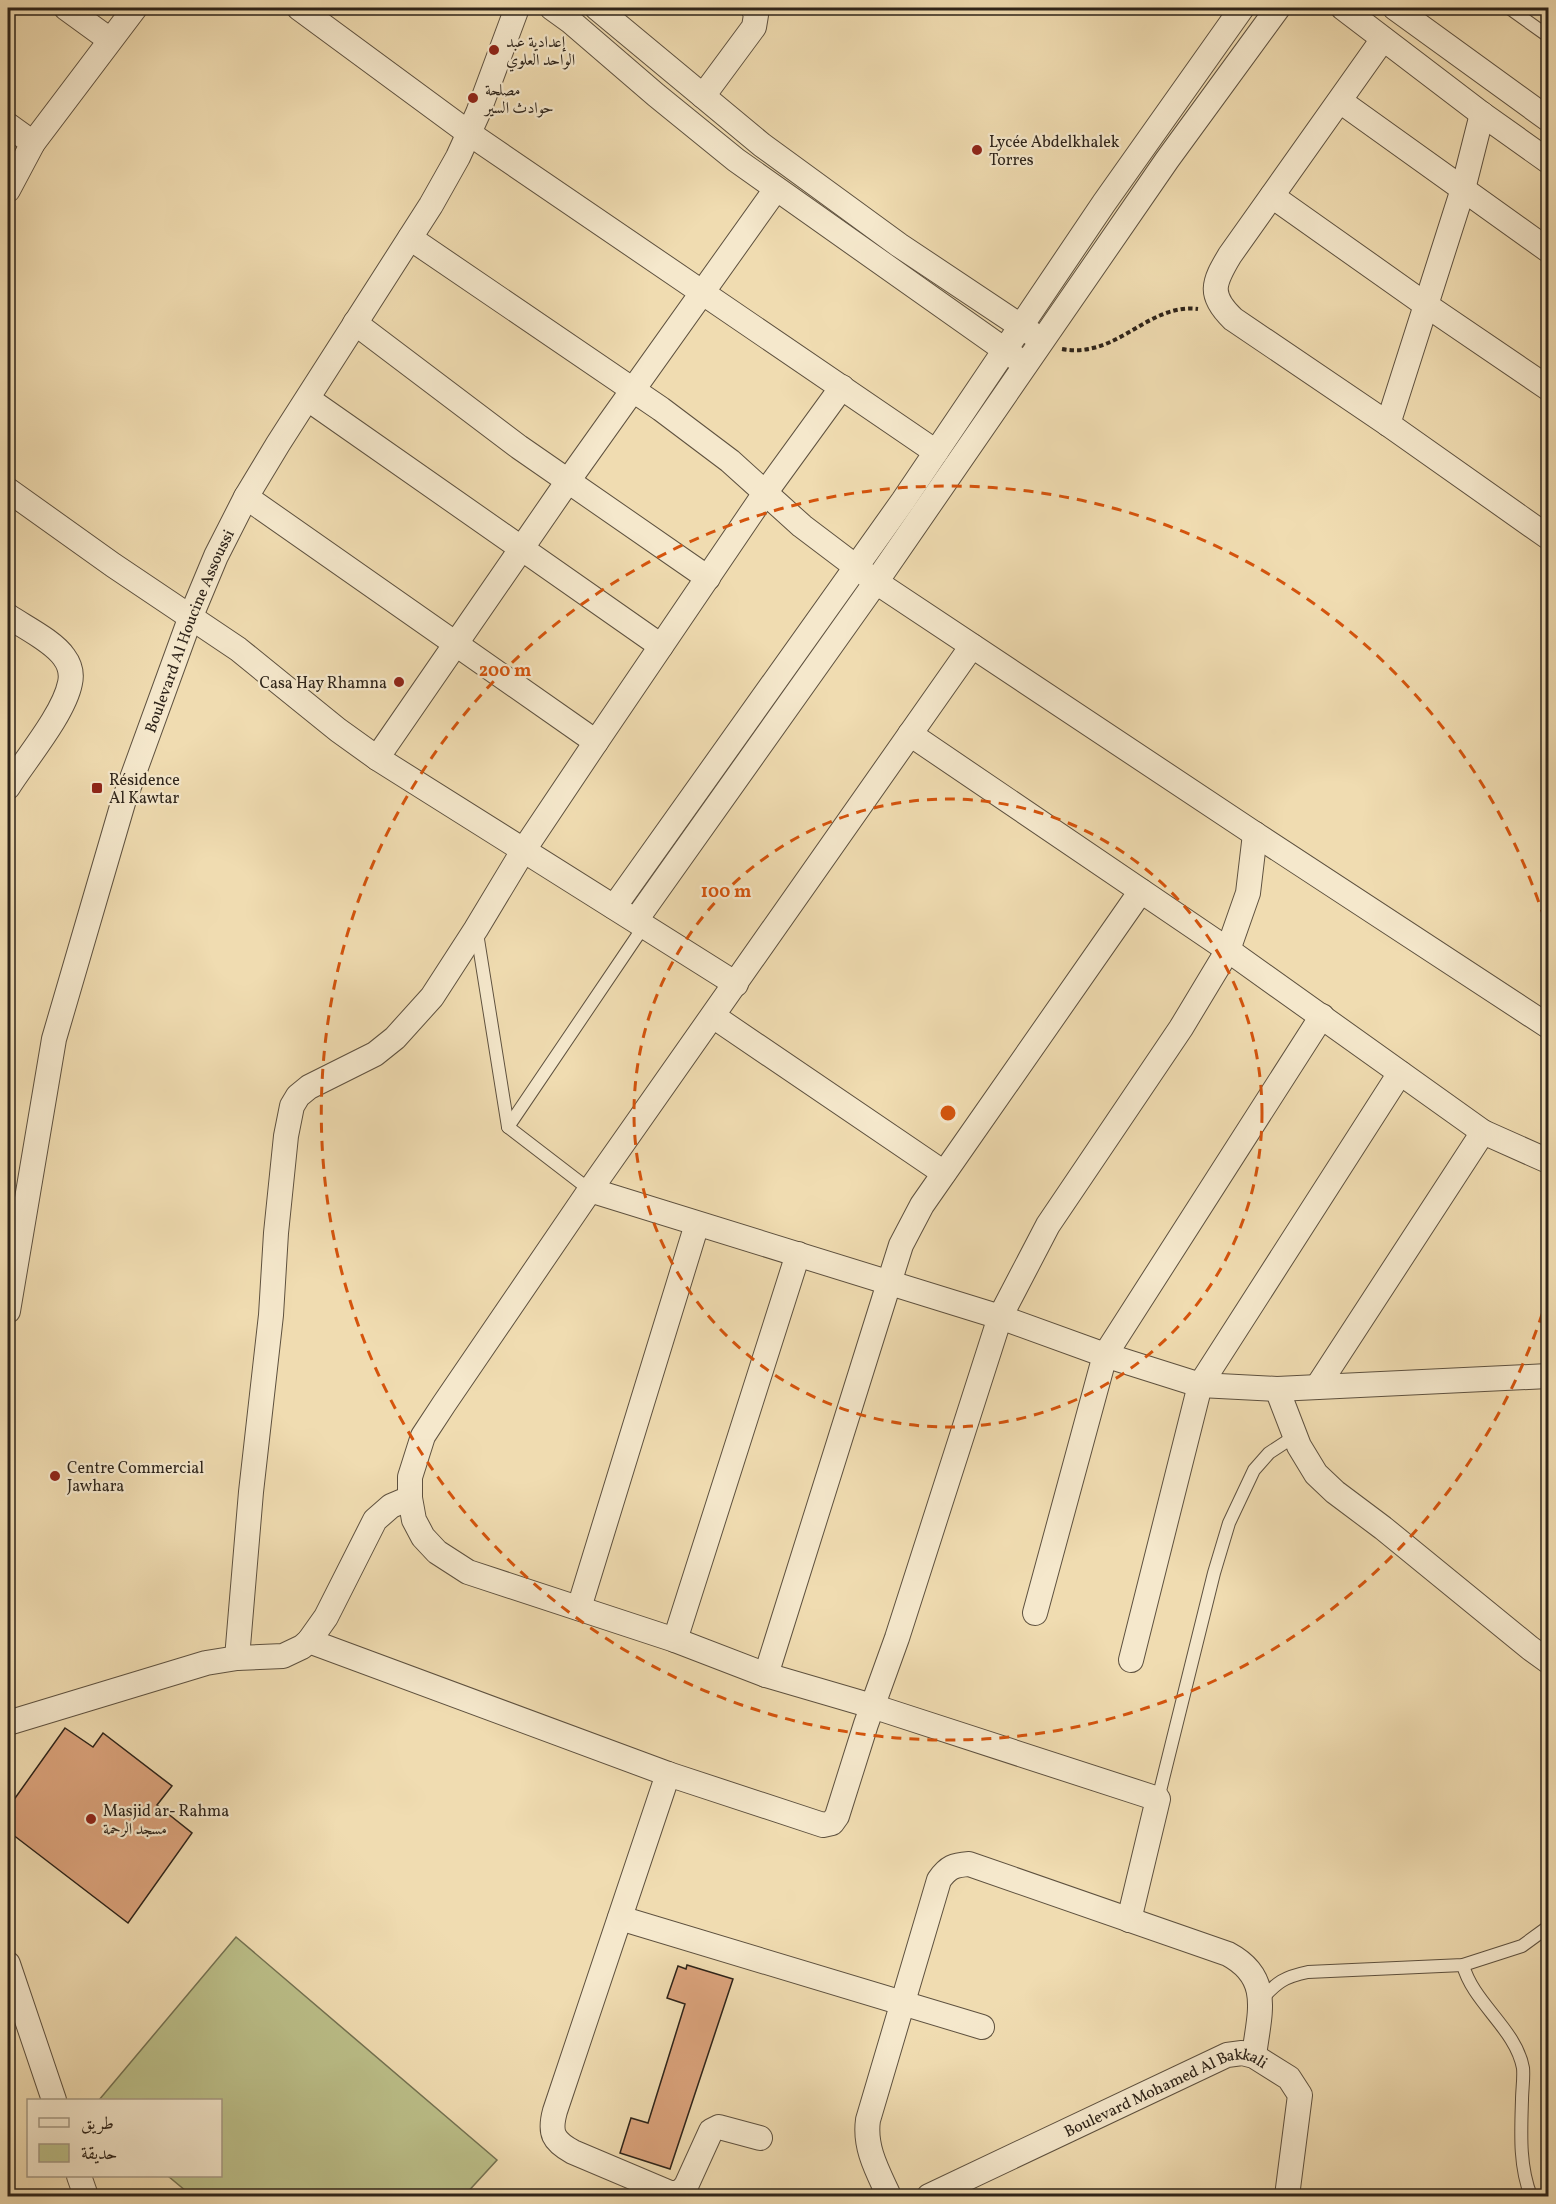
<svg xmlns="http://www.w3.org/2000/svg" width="1556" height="2204" font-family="Vollkorn,Amiri,serif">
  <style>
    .park { fill: #bcc08a; stroke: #747252; stroke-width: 1.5 }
    .building { fill: #dba37c; stroke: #2d2319; stroke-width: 1.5 }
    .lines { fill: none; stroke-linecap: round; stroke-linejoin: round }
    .lane-casing { stroke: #5e513f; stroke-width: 14 }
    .street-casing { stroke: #5e513f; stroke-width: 26 }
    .path { stroke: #2d2319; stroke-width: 4; stroke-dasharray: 4.5 3; stroke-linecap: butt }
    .lane { stroke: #f5e8cc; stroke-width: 12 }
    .street { stroke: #f5e8cc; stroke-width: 24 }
    .ring { fill: none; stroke: #d5540d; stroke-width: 3; stroke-dasharray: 10 8 }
    .poi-dot { fill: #8f2418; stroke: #f5e8cc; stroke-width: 2 }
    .labels { text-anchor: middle; stroke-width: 4.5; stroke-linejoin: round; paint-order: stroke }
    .poi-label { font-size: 16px; fill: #2d2319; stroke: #f5e8cc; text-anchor: start }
    .street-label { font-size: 16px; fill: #2d2319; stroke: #f5e8cc }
    .centre { fill: #d5540d; stroke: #f5e8cc; stroke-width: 3 }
    .ring-label { font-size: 18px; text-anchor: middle; font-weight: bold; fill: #d5540d; stroke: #f5e8cc; stroke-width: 4.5; stroke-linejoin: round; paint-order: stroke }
  </style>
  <rect width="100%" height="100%" fill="#f0dcb1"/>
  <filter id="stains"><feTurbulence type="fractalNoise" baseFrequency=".00333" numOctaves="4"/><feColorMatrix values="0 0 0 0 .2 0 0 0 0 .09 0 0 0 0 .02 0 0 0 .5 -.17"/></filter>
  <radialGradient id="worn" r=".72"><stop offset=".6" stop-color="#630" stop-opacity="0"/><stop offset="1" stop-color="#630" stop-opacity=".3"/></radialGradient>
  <polygon class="park" points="236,1937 497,2160 464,2196 192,2196 168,2176 220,2176 220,2100 99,2100"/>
  <g class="building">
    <polygon points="65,1728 93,1747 103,1733 172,1786 157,1805 192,1833 128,1923 8,1831 8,1808"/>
    <polygon points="687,1965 733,1979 670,2169 620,2153 631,2118 648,2123 685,2004 667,1998 678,1966 686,1969"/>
  </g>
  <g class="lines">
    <g class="lane-casing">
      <g id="lane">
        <polyline points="1509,8 1548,36"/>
        <polyline points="477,933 508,1127 590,1190"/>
        <polyline points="508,1127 644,926"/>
        <polyline points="1158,1799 1214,1573 1229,1523 1254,1470 1269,1453 1295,1436"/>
        <path d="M1463,1965C1473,2003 1516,2029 1523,2068C1524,2078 1522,2090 1522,2100C1521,2132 1519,2166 1531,2196"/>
        <path d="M1261,2000C1277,1982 1284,1977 1308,1972L1463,1965L1522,1946L1548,1927"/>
      </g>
    </g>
    <g class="street-casing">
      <g id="street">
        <polyline points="66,8 110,40"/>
        <polyline points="299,8 470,134 936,452"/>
        <polyline points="552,8 570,21 656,95 736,160 1016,358"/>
        <polyline points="597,8 762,145 899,245 1034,335"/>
        <polyline points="1343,8 1482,114 1548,161"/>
        <polyline points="1395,8 1548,119"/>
        <path d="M1383,39L1230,255C1213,283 1208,295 1233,319L1388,424L1548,537"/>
        <polyline points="703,96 754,27 756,15 753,8"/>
        <polyline points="1340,101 1548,250"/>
        <polyline points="8,125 33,143"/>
        <polyline points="8,190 33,143 135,8"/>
        <polyline points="1272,196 1426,305 1548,388"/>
        <polyline points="410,238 661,409 730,461 802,526 876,582 1255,834 1548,1026"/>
        <polyline points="355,323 519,447 708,578"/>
        <polyline points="308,399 661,646"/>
        <polyline points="1388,424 1463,189 1482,114"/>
        <polyline points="8,490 113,565 238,649 338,730 377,758 736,984"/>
        <polyline points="246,497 596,742"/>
        <path d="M8,616C24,627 53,641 64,657C70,665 72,674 70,683C64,714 25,760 8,787"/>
        <polyline points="972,646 590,1190 444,1404 423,1436 410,1477 410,1498 414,1520 423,1537 437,1552 468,1572 675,1640 766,1675 872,1706 1158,1799 1129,1920"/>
        <polyline points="910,734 1228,950 1483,1132 1548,1161"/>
        <polyline points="377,758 568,481 776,189"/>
        <polyline points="614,907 903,501 1104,203 1242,8"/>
        <polyline points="636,920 876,582 1167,160 1278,8"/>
        <polyline points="713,1016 944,1173"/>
        <polyline points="590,1190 1000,1317 1105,1355 1200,1385 1277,1389 1548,1376"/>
        <path id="s1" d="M8,1311L54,1039L123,803L191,616L216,556L246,497L278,444L431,205L458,157L478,113L517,8"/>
        <polyline points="1317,1387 1483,1132"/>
        <polyline points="1277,1389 1299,1446 1316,1474 1335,1492 1383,1528 1530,1648 1548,1661"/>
        <polyline points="579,1608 697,1224"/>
        <polyline points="1035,1613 1105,1355 1322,1016"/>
        <polyline points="675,1640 798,1254"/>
        <polyline points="309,1641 668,1774 823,1825 832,1823 837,1816 866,1724 897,1638 1000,1317 1048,1225 1181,1028 1228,950 1248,893 1255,834"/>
        <polyline points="237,1658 251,1492 271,1315 276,1233 286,1136 292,1106 298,1096 309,1087 375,1054 395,1038 432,997 476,929 523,851 596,742 765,493 842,387"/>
        <polyline points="1131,1660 1200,1385 1400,1073"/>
        <polyline points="766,1675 889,1283 901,1245 922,1205 1141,891"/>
        <polyline points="8,1723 206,1663 237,1658 283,1656 302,1647 309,1641 326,1617 375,1520 391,1506 410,1498"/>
        <path d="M668,1774L555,2111C549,2133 553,2141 573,2152L670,2193H679L686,2186L711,2131L719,2127L760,2138"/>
        <polyline points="620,1918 982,2027"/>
        <polyline points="8,1964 54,2100"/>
        <polyline points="79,2176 86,2196"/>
        <path d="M889,2196C878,2172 864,2148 868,2120L939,1880C948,1867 954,1865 969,1864L1228,1954C1273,1978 1259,2014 1254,2056"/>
        <path id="s2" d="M929,2196L1227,2055L1242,2053L1254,2056L1289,2078L1300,2095L1287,2196"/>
      </g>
    </g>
    <path class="path" d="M1062,349C1118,359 1147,303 1198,309"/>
    <use href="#lane" class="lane"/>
    <use href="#street" class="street"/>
  </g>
  <g class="ring">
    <circle cx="948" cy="1113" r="314"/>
    <path d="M1548 1296A627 627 0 1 1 1548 930"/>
  </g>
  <g class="poi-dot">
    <circle cx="494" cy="50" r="6"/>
    <circle cx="473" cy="98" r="6"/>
    <circle cx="977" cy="150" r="6"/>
    <circle cx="399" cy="682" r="6"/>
    <rect x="91" y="782" width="12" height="12" rx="3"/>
    <circle cx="55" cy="1476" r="6"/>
    <circle cx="91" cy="1819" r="6"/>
  </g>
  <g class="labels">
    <g class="poi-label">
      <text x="506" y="47">إعدادية عبد<tspan x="506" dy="18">الواحد العلوي</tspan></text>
      <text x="485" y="95">مصلحة<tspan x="485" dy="18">حوادث السير</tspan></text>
      <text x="989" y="147">Lycée Abdelkhalek<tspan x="989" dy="18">Torres</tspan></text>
      <text x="387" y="688" text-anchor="end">Casa Hay Rhamna</text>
      <text x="109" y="785">Résidence<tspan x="109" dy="18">Al Kawtar</tspan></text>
      <text x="67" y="1473">Centre Commercial<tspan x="67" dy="18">Jawhara</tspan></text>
      <text x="103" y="1816">Masjid ar- Rahma<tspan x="103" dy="18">مسجد الرحمة</tspan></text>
    </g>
    <g class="street-label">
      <text dy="6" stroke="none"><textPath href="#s1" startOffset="706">Boulevard Al Houcine Assoussi</textPath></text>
      <text dy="6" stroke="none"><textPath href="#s2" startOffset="261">Boulevard Mohamed Al Bakkali</textPath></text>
    </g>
  </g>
  <circle cx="948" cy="1113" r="9" class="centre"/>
  <g class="ring-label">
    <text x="505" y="676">200 m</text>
    <text x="726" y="897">100 m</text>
  </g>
  <rect width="1556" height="2204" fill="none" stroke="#f0dcb1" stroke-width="30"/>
  <rect x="9" y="9" width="1538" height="2186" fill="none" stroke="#2d2319" stroke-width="3"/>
  <rect x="15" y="15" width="1526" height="2174" fill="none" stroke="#2d2319" stroke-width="1.5"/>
  <rect x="27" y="2099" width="195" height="78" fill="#f5e8cc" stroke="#a59984" stroke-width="1.5"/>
  <rect x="39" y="2118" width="30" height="9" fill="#f5e8cc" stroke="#a59984" stroke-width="1.5"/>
  <text x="81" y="2129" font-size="18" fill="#2d2319">طريق</text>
  <rect x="39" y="2144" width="30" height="18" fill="#bcc08a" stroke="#a59984" stroke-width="1.5"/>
  <text x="81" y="2159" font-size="18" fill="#2d2319">حديقة</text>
  <rect width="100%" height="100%" filter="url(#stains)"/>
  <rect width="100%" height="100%" fill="url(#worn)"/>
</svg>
